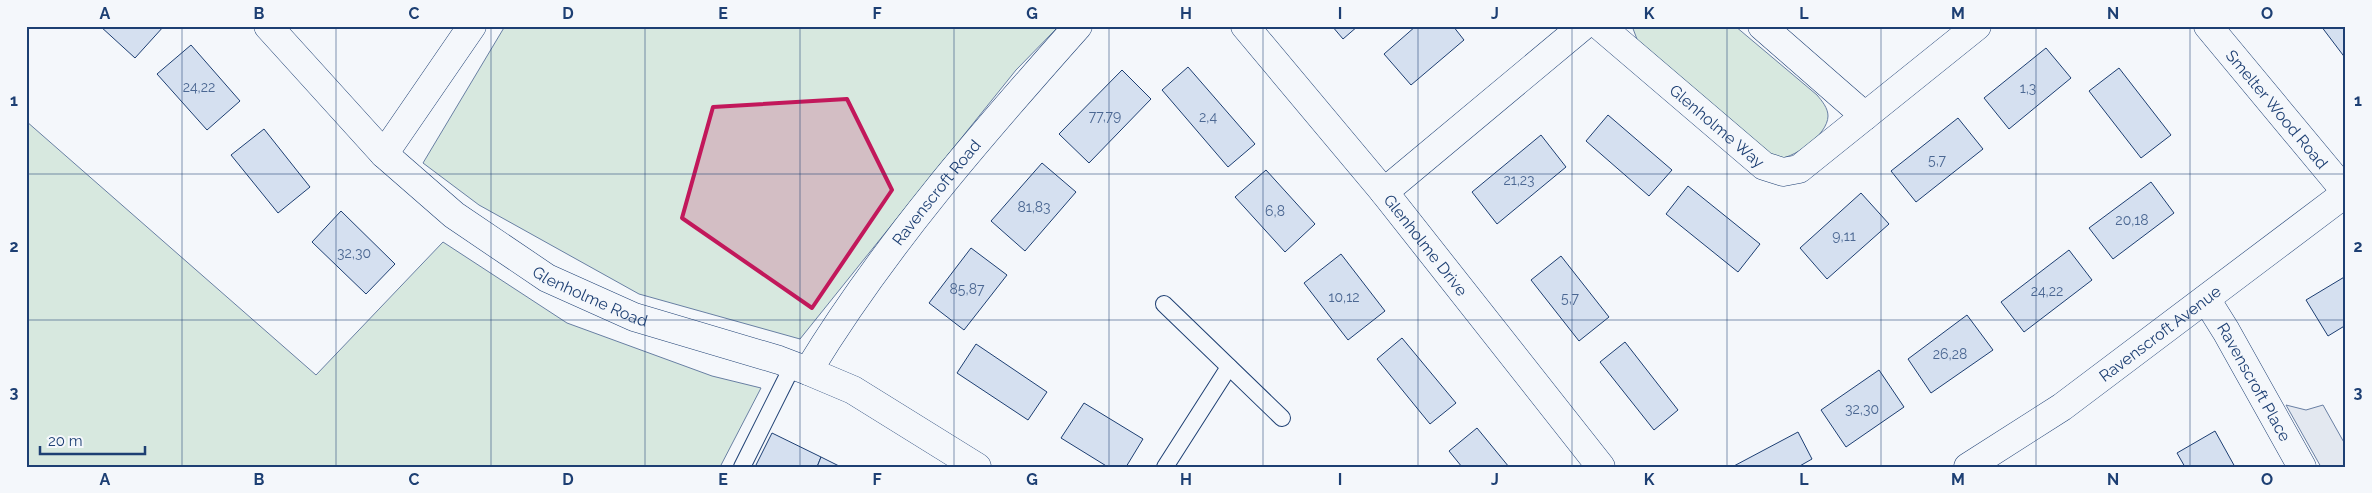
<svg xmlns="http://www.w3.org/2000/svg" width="2372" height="493" font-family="Raleway,sans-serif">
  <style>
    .green { fill: #d7e8df; stroke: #687fa3 }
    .parking { fill: #e3e8f0; stroke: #687fa3 }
    .building { fill: #d5e0f0; stroke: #1d3f73 }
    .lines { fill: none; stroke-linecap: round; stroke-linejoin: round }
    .service-casing { stroke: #1d3f73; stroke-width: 18 }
    .minor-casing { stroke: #1d3f73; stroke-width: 29 }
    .service { stroke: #f4f7fb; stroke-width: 16 }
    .minor { stroke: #f4f7fb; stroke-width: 28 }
    .fence { stroke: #1d3f73; stroke-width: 1; stroke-dasharray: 6 2.5; stroke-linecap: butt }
    .marked { fill: #c2185b; fill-opacity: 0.2; stroke: #c2185b; stroke-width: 4; stroke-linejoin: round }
    .grid { fill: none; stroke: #1d3f73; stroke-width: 1; stroke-opacity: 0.55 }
    .labels { text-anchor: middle; stroke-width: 4; stroke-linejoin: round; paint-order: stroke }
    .number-label { font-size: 14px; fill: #4b6792 }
    .street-label { font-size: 16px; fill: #1d3f73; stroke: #f4f7fb }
    .neatline { fill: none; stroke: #1d3f73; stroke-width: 2 }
    .grid-label { font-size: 16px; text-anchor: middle; font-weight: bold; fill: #1d3f73 }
  </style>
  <rect width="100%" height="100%" fill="#f4f7fb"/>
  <g class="green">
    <polygon points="505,26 1059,26 1016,70 800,339 639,294 479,205 423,163"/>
    <path d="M1632,26H1735L1817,95C1822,101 1828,108 1828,116C1828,135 1792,160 1775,159L1640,47Z"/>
    <polygon points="26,121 316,375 443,242 567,323 712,376 761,388 720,467 26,467"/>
  </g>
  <polygon class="parking" points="2286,405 2306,410 2323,405 2346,446 2346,467 2321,467"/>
  <g class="building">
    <polygon points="100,26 164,26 135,58"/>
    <polygon points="1332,26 1358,26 1343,39"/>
    <polygon points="1416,26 1453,26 1464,40 1411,85 1384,54"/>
    <polygon points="2321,26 2346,26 2346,59"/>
    <polygon points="191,45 240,101 207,130 157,74"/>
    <polygon points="2046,48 2071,78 2009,129 1984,98"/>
    <polygon points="1188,67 1255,144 1228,167 1162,90"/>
    <polygon points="2119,68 2171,135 2141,158 2089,91"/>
    <polygon points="1122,70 1151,99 1089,163 1059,134"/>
    <polygon points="1608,115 1672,170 1649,196 1586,141"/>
    <polygon points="1958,118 1983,149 1916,202 1891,171"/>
    <polygon points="264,129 310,187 278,213 231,155"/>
    <polygon points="1541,135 1566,167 1497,224 1472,192"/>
    <polygon points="1042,163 1076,192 1025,251 991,221"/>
    <polygon points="1266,170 1315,224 1285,252 1235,197"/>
    <polygon points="2151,182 2174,213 2113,259 2089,228"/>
    <polygon points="1688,186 1760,244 1738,272 1666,214"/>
    <polygon points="1861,193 1889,224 1827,279 1800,248"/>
    <polygon points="341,211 395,264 366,294 312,242"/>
    <polygon points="971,248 1007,275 964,330 929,303"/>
    <polygon points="2069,250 2092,280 2024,332 2001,302"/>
    <polygon points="1341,254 1385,311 1348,340 1304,283"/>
    <polygon points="1561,256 1609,317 1579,341 1531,280"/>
    <polygon points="2346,276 2346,325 2328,336 2306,300"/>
    <polygon points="1967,315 1993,350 1931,393 1908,359"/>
    <polygon points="1402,338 1456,403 1430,424 1377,359"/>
    <polygon points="1625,342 1678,410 1654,430 1600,362"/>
    <polygon points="976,344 1047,392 1028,420 957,373"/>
    <polygon points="1879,370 1904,407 1846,447 1821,410"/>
    <polygon points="1084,403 1143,439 1126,467 1108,467 1061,438"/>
    <polygon points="1477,428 1509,467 1462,467 1449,451"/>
    <polygon points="2215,431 2235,467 2185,467 2177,453"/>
    <polygon points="1798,432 1812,459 1798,467 1732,467"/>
    <polygon points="772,433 821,457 817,467 755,467"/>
    <polygon points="821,457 841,467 817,467"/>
  </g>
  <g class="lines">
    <g class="service-casing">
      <g id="service">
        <polyline points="1164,304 1282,418"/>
        <polyline points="742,467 793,365"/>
        <polyline points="1165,467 1229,367"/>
      </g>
    </g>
    <g class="minor-casing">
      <g id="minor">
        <path id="s1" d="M268,26L384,154L454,215L547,278L634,317L779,360L808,371L853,390L977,467"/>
        <path id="s2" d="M1245,26L1384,192L1601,467"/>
        <path id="s3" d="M1600,26L1764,166L1783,172L1799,169L1977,26"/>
        <polyline points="1762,26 1865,116"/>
        <path id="s4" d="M2208,26L2346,192"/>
        <polyline points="384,154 472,26"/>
        <polyline points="1384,192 1583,26"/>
        <path id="s5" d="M2206,299L2226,331L2302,467"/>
        <path id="s6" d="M808,371C884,246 981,135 1078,26"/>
        <path id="s7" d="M1968,467L2062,407L2346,193"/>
      </g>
    </g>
    <use href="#service" class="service"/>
    <use href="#minor" class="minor"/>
    <polyline class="fence" points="2345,398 2346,397"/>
  </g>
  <path class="marked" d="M847,99L892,190L812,308L682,218L713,107Z"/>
  <path class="grid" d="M182,26V467M336,26V467M491,26V467M645,26V467M800,26V467M954,26V467M1109,26V467M1263,26V467M1418,26V467M1572,26V467M1727,26V467M1881,26V467M2036,26V467M2190,26V467M26,174H2346M26,320H2346"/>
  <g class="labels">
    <g class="number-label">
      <text x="199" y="92">24,22</text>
      <text x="2028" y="93">1,3</text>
      <text x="1105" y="121">77,79</text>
      <text x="1208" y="122">2,4</text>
      <text x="1937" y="165">5,7</text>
      <text x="1519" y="185">21,23</text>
      <text x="1034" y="212">81,83</text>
      <text x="1275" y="216">6,8</text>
      <text x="2132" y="225">20,18</text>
      <text x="1844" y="241">9,11</text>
      <text x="354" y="258">32,30</text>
      <text x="967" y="294">85,87</text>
      <text x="2047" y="296">24,22</text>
      <text x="1344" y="302">10,12</text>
      <text x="1570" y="303">5,7</text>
      <text x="1950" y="359">26,28</text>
      <text x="1862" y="414">32,30</text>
    </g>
    <g class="street-label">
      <text dy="6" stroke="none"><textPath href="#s4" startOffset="108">Smelter Wood Road</textPath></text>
      <text dy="6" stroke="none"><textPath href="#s3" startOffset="154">Glenholme Way</textPath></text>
      <text dy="6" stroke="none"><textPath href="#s6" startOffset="220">Ravenscroft Road</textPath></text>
      <text dy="6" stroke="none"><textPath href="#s2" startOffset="284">Glenholme Drive</textPath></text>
      <text dy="6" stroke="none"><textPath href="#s1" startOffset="425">Glenholme Road</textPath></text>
      <text dy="6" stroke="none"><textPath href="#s7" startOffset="234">Ravenscroft Avenue</textPath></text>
      <text dy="6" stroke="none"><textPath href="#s5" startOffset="96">Ravenscroft Place</textPath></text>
    </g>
  </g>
  <rect width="2372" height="493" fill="none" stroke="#f4f7fb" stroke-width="55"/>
  <path d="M40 446v8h105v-8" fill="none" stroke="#1d3f73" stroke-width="2.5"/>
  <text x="48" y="446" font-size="15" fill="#1d3f73" stroke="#f4f7fb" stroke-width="4" paint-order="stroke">20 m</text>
  <rect x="28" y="28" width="2316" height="438" class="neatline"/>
  <g class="grid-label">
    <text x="105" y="19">A</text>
    <text x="259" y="19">B</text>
    <text x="414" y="19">C</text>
    <text x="568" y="19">D</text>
    <text x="723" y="19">E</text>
    <text x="877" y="19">F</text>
    <text x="1032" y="19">G</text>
    <text x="1186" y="19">H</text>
    <text x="1340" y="19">I</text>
    <text x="1495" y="19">J</text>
    <text x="1649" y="19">K</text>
    <text x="1804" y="19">L</text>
    <text x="1958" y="19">M</text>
    <text x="2113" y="19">N</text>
    <text x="2267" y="19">O</text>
    <text x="14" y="106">1</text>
    <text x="2358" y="106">1</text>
    <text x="14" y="252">2</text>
    <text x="2358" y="252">2</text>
    <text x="14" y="398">3</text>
    <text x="2358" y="398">3</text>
    <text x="105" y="485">A</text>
    <text x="259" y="485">B</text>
    <text x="414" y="485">C</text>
    <text x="568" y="485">D</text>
    <text x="723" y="485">E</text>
    <text x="877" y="485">F</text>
    <text x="1032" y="485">G</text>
    <text x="1186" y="485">H</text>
    <text x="1340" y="485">I</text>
    <text x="1495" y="485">J</text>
    <text x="1649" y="485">K</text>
    <text x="1804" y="485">L</text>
    <text x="1958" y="485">M</text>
    <text x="2113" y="485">N</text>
    <text x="2267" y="485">O</text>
  </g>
</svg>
